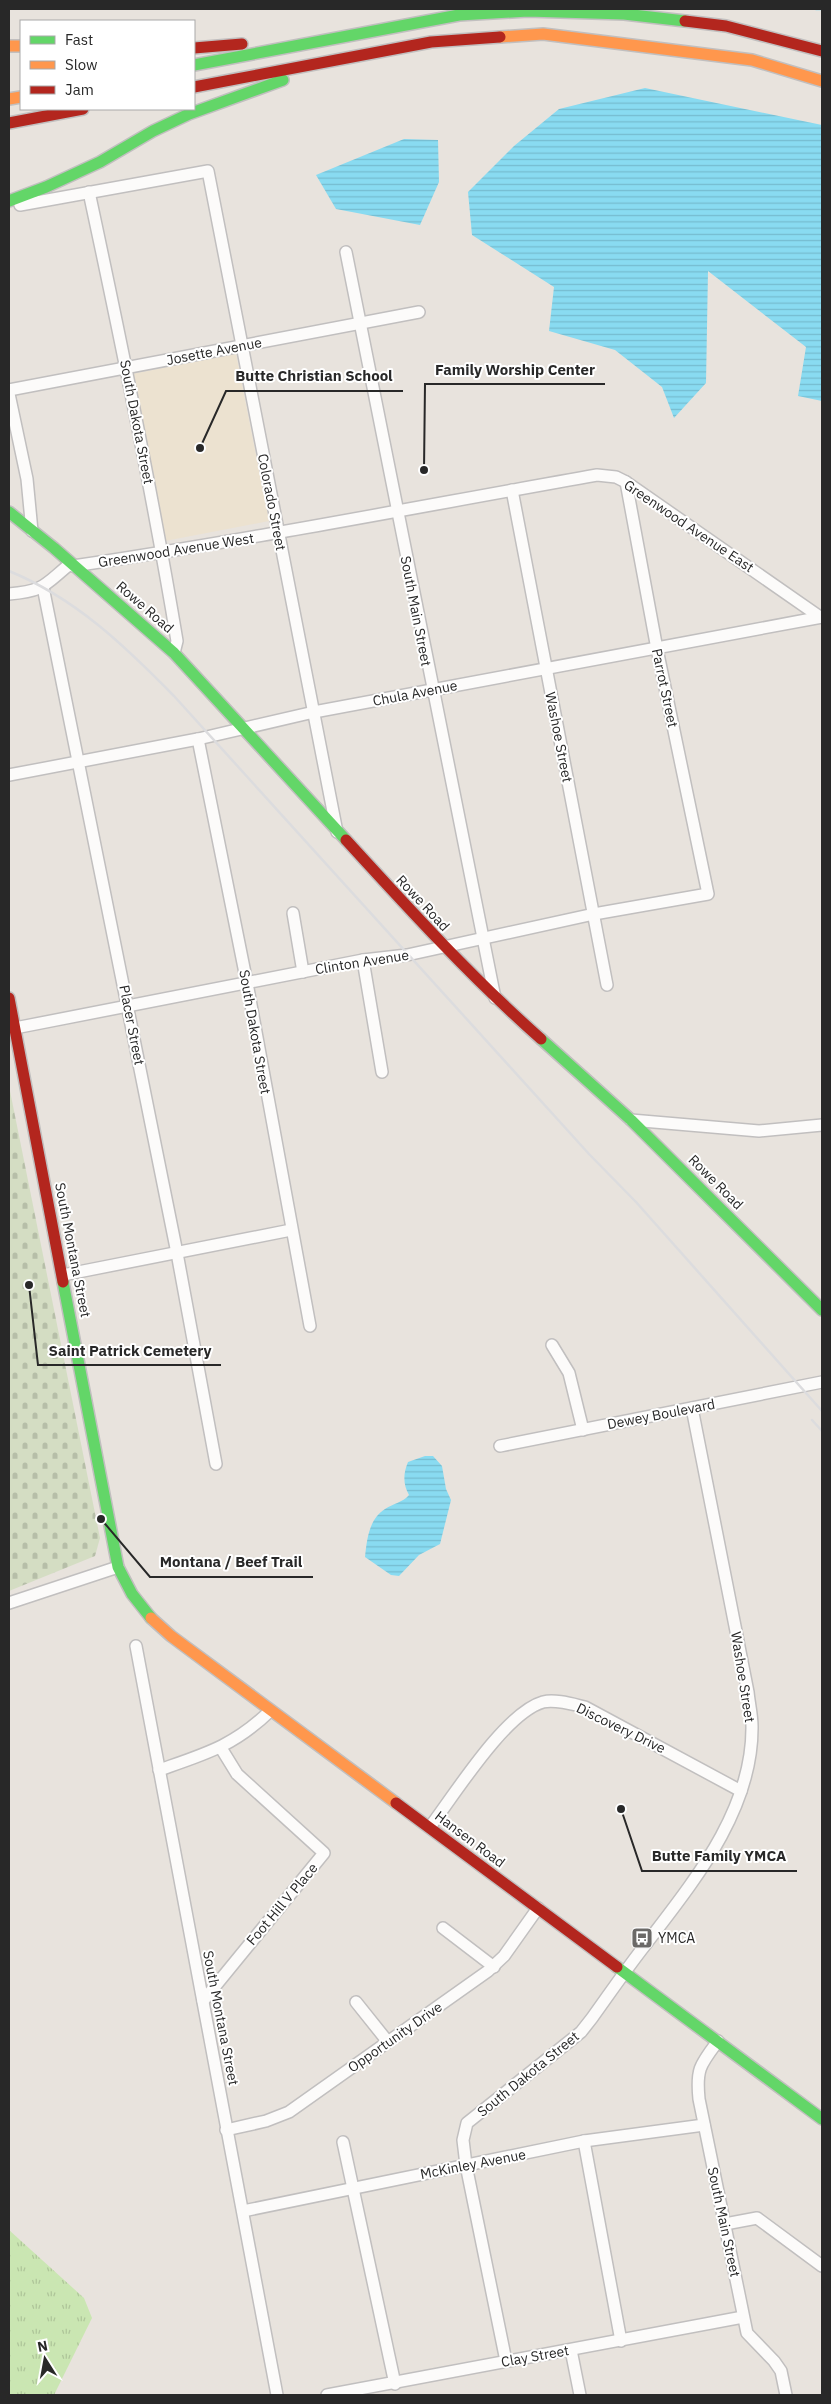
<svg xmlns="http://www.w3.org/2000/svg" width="831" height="2404" font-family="'IBM Plex Sans',sans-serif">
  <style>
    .education { fill: #ece2d0 }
    .grass { fill: url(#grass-tufts) }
    .cemetery { fill: url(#cemetery-stones) }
    .water { fill: url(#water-rules) }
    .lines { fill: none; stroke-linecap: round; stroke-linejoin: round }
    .stream { stroke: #89dbf1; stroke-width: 2.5 }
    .street-casing { stroke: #c1bfbf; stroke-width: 14 }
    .fast-casing { stroke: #c1bfbf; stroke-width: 14 }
    .slow-casing { stroke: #c1bfbf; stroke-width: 14 }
    .jam-casing { stroke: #c1bfbf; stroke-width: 14 }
    .street { stroke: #fcfbfa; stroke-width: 11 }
    .fast { stroke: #63d668; stroke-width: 11 }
    .slow { stroke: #ff974d; stroke-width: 11 }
    .jam { stroke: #b3261e; stroke-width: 11 }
    .rail { stroke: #dcdcde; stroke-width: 2.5 }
    .labels { text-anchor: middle; stroke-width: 4; stroke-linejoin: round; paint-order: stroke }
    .street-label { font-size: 14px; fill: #282828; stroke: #fff }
    .poi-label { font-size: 14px; fill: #282828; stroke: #fff; text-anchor: start }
    .leader { fill: none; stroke: #282828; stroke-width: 2 }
    .callout-dot { fill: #282828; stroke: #fff; stroke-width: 2 }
    .callout-label { font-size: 15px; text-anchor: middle; font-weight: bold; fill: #282828; stroke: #fff; stroke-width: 4; stroke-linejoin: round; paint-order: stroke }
  </style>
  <defs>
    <pattern id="grass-tufts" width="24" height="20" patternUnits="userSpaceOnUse" patternTransform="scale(1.25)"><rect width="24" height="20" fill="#cae6b2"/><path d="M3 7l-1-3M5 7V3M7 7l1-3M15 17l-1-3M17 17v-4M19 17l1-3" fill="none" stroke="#aec599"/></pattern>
    <pattern id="cemetery-stones" width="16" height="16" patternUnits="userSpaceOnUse" patternTransform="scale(1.25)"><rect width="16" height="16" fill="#d4ddc3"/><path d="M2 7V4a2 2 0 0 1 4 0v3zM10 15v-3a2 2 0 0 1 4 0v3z" fill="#b6bea8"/></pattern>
    <pattern id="water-rules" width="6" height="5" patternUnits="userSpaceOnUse" patternTransform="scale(1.25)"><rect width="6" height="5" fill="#89dbf1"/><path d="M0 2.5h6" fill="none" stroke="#76bccf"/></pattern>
  </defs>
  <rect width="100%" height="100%" fill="#e8e3dd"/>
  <polygon class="education" points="236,354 269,521 165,541 132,374"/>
  <polygon class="grass" points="9,2230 84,2298 92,2318 54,2395 9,2395"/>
  <polygon class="cemetery" points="9,1086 100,1538 95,1556 9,1591"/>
  <g class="water">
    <polygon points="645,88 822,125 822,401 798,396 806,347 708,271 706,383 674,418 662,387 615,350 549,331 554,287 472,235 468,192 514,146 559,109"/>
    <polygon points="404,139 438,140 439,182 420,225 336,209 316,175"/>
    <path d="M425,1456H433L442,1466L446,1489L451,1500L440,1544L419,1555L399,1576L391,1575L365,1557C367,1539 369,1519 385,1509C394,1503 402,1503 409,1495C403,1484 403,1474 408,1462Z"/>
  </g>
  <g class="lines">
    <polyline class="stream" points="816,9 822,9"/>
    <g class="street-casing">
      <g id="street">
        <path d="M89,192C121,341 152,490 177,641L174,653"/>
        <polyline points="20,205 208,171 337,832"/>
        <polyline points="346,252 495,998"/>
        <polyline points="9,390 419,312"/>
        <polyline points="9,394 27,479 32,531"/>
        <polyline points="512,490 607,985"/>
        <path d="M73,566C248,540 422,506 597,475L616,477L626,482L820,617"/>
        <polyline points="43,587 177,1253 216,1464"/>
        <path d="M9,594C45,591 44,585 70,564"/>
        <polyline points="198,739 247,983 310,1326"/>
        <polyline points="9,775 198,739 314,712 822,617"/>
        <polyline points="293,913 303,972"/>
        <polyline points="363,960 382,1072"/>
        <polyline points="15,1028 363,960 407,955 594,914 708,894 657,649 626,482"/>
        <polyline points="631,1120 759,1131 822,1125"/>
        <polyline points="63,1275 291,1230"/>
        <polyline points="552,1345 569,1373 583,1430"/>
        <polyline points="500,1446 822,1382"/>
        <polyline points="9,1603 118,1567"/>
        <polyline points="136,1646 277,2395"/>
        <path d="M159,1770C205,1754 234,1746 270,1711"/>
        <path d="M430,1827C455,1794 505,1713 543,1702C555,1699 572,1704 585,1707L741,1791"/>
        <polyline points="443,1928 494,1967"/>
        <polyline points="203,2001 324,1853 237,1774 221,1748"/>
        <polyline points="356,2002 388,2042"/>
        <path d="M718,2041C700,2065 696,2069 699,2099L747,2333L774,2361L781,2371L786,2395"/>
        <polyline points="226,2130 266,2121 289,2112 488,1971 504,1956 538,1908"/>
        <polyline points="584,2141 621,2341"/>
        <polyline points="343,2142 395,2384"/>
        <polyline points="243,2211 584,2141 704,2125"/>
        <polyline points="725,2224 757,2218 822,2266"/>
        <polyline points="571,2350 580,2395"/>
        <path d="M506,2361L466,2165L463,2140L467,2123L581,2032L592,2018C610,1993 627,1968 646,1944C694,1881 753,1810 752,1726C752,1715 749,1703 748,1692L692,1408"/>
        <polyline points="327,2395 743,2317"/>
      </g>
    </g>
    <g class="fast-casing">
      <g id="fast">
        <polyline points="194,65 459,15 528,11 624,14 685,21"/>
        <polyline points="9,201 46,187 100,162 153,131 189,114 283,80"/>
        <polyline points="9,512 54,548 174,653 346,840"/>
        <polyline points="541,1039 631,1120 822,1310"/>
        <polyline points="63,1282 118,1567 132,1594 151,1618"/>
        <polyline points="617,1967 822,2119"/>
      </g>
    </g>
    <g class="slow-casing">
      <g id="slow">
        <polyline points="500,37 543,34 752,60 822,81"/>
        <polyline points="9,46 21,46"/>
        <polyline points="9,99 21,97"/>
        <polyline points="151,1618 171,1636 396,1803"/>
      </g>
    </g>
    <g class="jam-casing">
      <g id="jam">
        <polyline points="685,21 726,26 822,51"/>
        <polyline points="194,48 242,44"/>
        <polyline points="194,87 431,42 500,37"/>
        <polyline points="9,123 83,109"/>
        <path d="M346,840C409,909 471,977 541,1039"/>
        <polyline points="9,998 63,1282"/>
        <polyline points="396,1803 617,1967"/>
      </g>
    </g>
    <use href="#street" class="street"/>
    <use href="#fast" class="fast"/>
    <use href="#slow" class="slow"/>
    <use href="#jam" class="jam"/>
    <g class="rail">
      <path d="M9,571C75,598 124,645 174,696L589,1154L636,1202L822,1411"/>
      <polyline points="812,1420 822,1431"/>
    </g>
  </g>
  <defs>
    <g id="bus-square" transform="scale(1.125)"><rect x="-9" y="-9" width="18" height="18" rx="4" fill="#6b6967" stroke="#fff"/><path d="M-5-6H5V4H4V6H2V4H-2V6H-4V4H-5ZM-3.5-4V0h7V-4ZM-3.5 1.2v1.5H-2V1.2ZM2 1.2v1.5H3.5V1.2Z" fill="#fff"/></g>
  </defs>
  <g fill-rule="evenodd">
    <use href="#bus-square" x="642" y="1938"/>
  </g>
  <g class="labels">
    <g class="street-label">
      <text transform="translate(214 351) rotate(-11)" y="5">Josette Avenue</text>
      <text transform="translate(137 422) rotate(79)" y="5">South Dakota Street</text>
      <text transform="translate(272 502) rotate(79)" y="5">Colorado Street</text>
      <text transform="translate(689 526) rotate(34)" y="5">Greenwood Avenue East</text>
      <text transform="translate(176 550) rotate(-9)" y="5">Greenwood Avenue West</text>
      <text transform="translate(145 607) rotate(41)" y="5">Rowe Road</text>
      <text transform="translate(416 611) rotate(79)" y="5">South Main Street</text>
      <text transform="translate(665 688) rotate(78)" y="5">Parrot Street</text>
      <text transform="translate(415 693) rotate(-11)" y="5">Chula Avenue</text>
      <text transform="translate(559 737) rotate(79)" y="5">Washoe Street</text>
      <text transform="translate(423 903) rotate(47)" y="5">Rowe Road</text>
      <text transform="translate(362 962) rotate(-9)" y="5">Clinton Avenue</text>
      <text transform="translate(132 1025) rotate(79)" y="5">Placer Street</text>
      <text transform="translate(255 1032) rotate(80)" y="5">South Dakota Street</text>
      <text transform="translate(716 1182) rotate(45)" y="5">Rowe Road</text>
      <text transform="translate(73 1250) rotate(79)" y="5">South Montana Street</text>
      <text transform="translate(661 1414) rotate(-11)" y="5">Dewey Boulevard</text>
      <text transform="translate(743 1677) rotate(81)" y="5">Washoe Street</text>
      <text transform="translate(621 1728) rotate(26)" y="5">Discovery Drive</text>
      <text transform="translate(470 1839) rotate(37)" y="5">Hansen Road</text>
      <text transform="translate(282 1904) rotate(-50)" y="5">Foot Hill V Place</text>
      <text transform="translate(221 2018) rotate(79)" y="5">South Montana Street</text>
      <text transform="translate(395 2037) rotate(-35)" y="5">Opportunity Drive</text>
      <text transform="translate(528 2074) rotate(-39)" y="5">South Dakota Street</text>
      <text transform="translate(473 2164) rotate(-11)" y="5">McKinley Avenue</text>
      <text transform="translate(724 2222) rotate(78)" y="5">South Main Street</text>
      <text transform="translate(535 2356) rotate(-10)" y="5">Clay Street</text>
    </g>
    <g class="poi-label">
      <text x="658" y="1943">YMCA</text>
    </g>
  </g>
  <path class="leader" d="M424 470L425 384H605M200 448L226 391H403M29 1285L38 1365H221M101 1519L150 1577H313M621 1809L642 1871H797"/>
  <g class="callout-dot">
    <circle cx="424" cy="470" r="5"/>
    <circle cx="200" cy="448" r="5"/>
    <circle cx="29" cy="1285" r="5"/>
    <circle cx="101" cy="1519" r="5"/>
    <circle cx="621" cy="1809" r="5"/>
  </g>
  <g class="callout-label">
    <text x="515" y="375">Family Worship Center</text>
    <text x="314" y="381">Butte Christian School</text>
    <text x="130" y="1356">Saint Patrick Cemetery</text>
    <text x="231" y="1567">Montana / Beef Trail</text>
    <text x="719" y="1861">Butte Family YMCA</text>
  </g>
  <rect width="831" height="2404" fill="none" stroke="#282828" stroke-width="20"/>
  <rect x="20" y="20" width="175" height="90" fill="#ffffff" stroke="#a9a9a9"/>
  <rect x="30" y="36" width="25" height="8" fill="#63d668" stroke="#a9a9a9"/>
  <text x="65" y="45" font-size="15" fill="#282828">Fast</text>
  <rect x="30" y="61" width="25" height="8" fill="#ff974d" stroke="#a9a9a9"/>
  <text x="65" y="70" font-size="15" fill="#282828">Slow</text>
  <rect x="30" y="86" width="25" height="8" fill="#b3261e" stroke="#a9a9a9"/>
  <text x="65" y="95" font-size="15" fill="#282828">Jam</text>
  <g transform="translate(45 2359) rotate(349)" stroke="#ffffff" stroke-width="4" paint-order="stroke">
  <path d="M0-4L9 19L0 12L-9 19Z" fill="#282828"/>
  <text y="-8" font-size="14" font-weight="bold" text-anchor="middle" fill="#282828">N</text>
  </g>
</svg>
